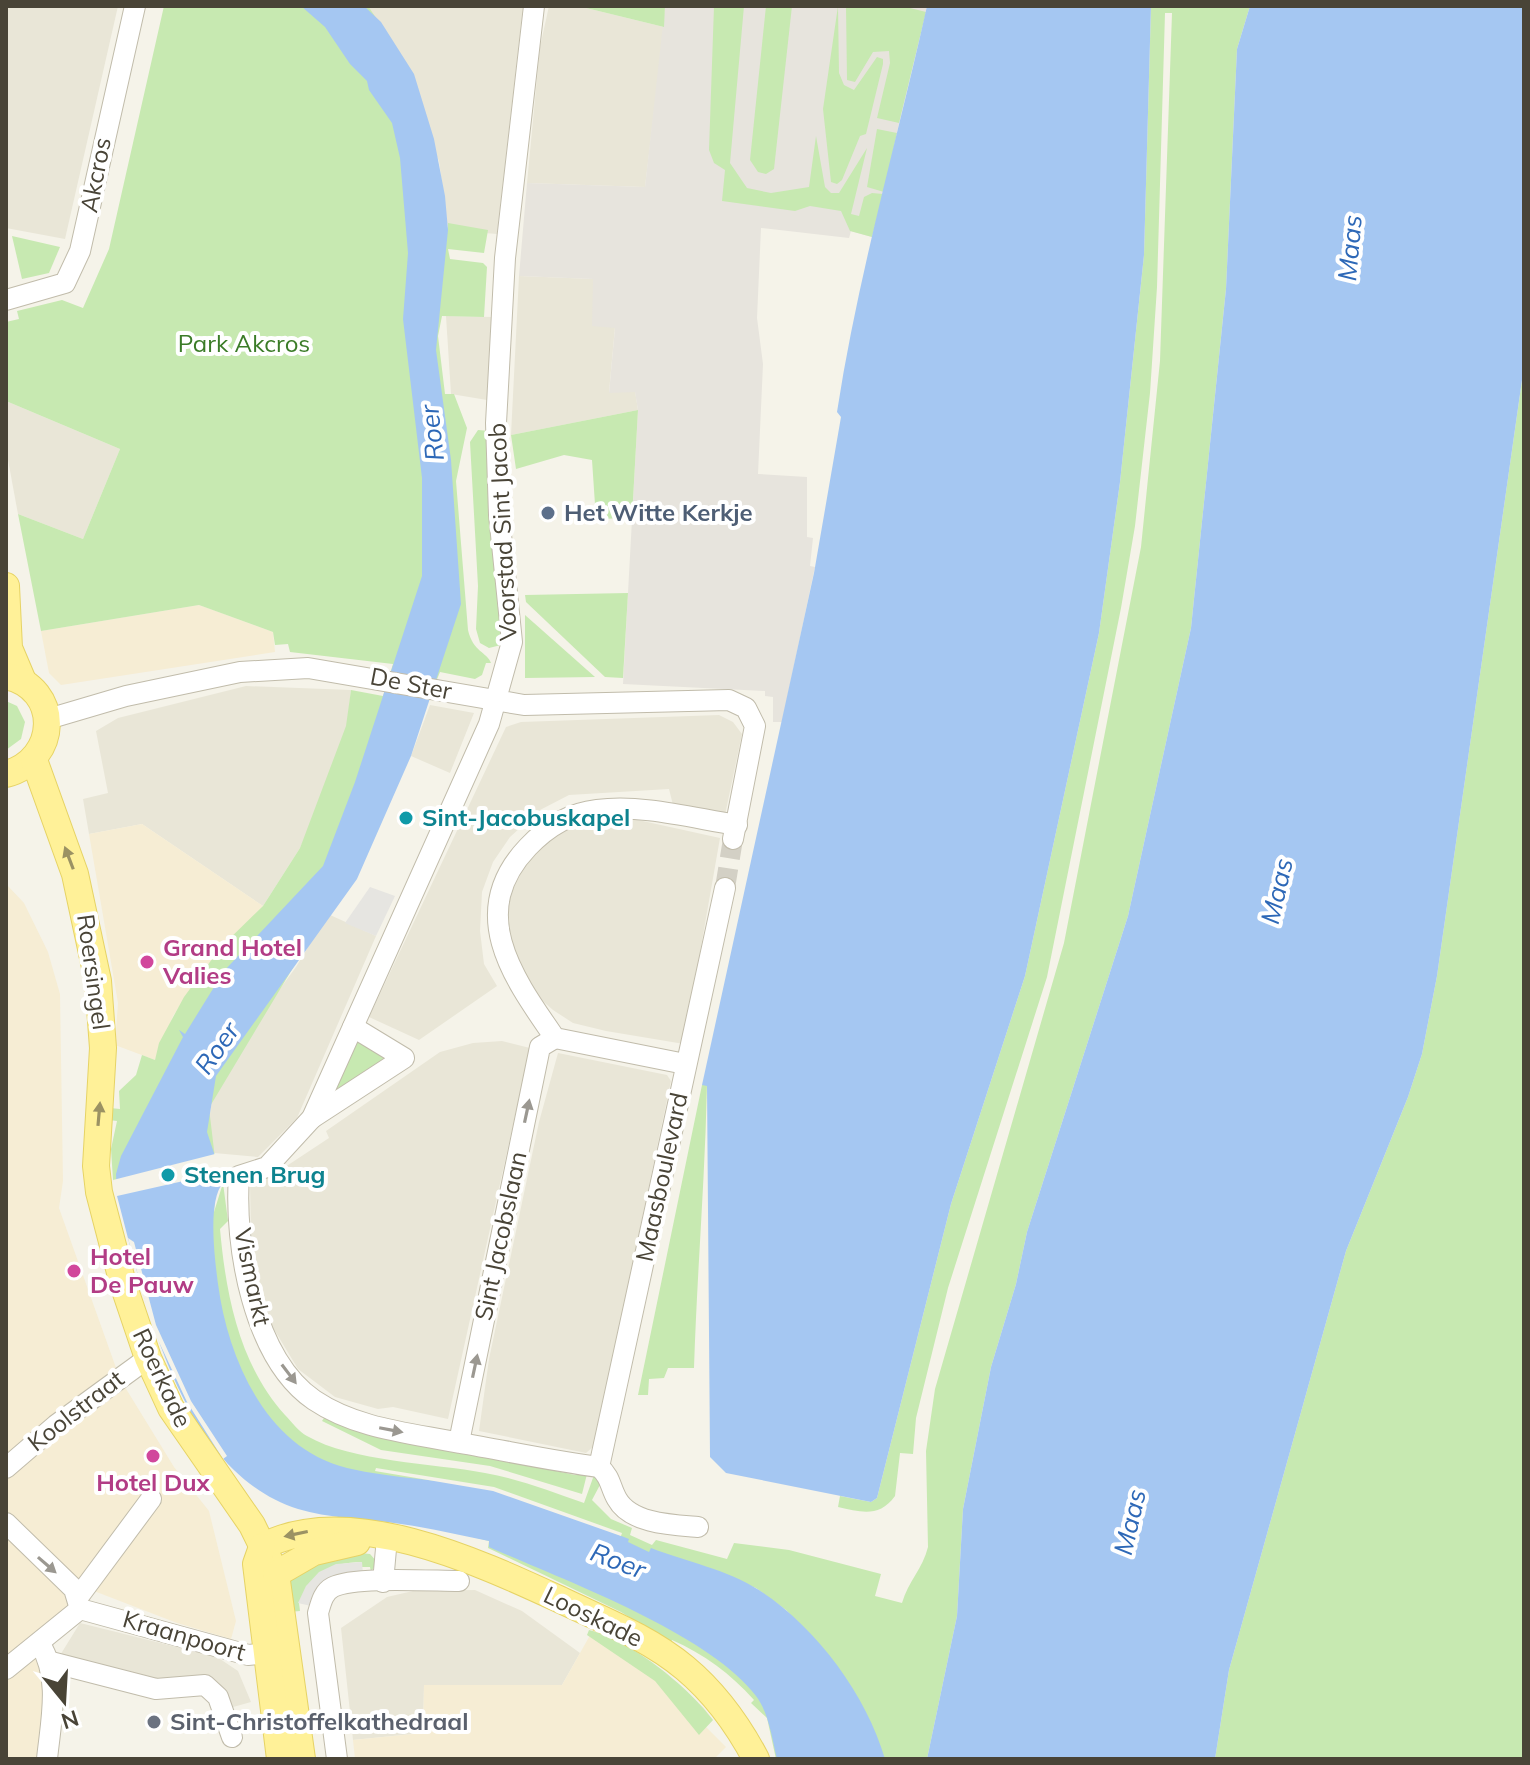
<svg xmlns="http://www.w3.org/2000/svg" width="1530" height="1765" font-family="Mulish,sans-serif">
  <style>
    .residential { fill: #e9e6d7 }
    .commercial { fill: #f6edd4 }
    .industrial { fill: #e7e4dd }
    .green { fill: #c7e9b1 }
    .parking { fill: #e6e5e1 }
    .water { fill: #a5c7f2 }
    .pier { fill: #f5f3e9 }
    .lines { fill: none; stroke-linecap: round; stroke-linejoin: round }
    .minor-tunnel { stroke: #d3d0c5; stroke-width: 20; stroke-dasharray: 20 10; stroke-linecap: butt }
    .minor-casing { stroke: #c1bcab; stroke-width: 22 }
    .major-casing { stroke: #e6d365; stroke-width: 28 }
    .minor { stroke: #fff; stroke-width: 20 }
    .major { stroke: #fff198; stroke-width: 26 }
    .oneway { fill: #9b9263 }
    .oneway2 { fill: #9b9891 }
    .service-dot { fill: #5c6f8a; stroke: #fff; stroke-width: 3 }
    .culture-dot { fill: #0f9aa8; stroke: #fff; stroke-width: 3 }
    .hotel-dot { fill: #d1479c; stroke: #fff; stroke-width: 3 }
    .worship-dot { fill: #6b7280; stroke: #fff; stroke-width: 3 }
    .labels { text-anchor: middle; stroke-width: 8; stroke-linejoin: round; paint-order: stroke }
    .street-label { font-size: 24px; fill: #494437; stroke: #fff }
    .park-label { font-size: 24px; fill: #3b7c28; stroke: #fff }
    .service-label { font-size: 24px; font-weight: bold; fill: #4e5e75; stroke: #fff; text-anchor: start }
    .culture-label { font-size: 24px; font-weight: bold; fill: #0d838f; stroke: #fff; text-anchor: start }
    .hotel-label { font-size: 24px; font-weight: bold; fill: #b23c85; stroke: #fff; text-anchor: start }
    .worship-label { font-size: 24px; font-weight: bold; fill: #5b616d; stroke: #fff; text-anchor: start }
    .water-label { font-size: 26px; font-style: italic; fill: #2d68b7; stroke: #fff }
  </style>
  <rect width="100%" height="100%" fill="#f5f3e9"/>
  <g class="residential">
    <polygon points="6,6 118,6 65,239 6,228"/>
    <polygon points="364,6 523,6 497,234 448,230 439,161"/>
    <polygon points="549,6 578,6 664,27 645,187 527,183 540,47"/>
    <polygon points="519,276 593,279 615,327 609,392 635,391 638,410 511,435"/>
    <polygon points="446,316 492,317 487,400 451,394"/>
    <polygon points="6,401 120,449 83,539 18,514 6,449"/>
    <polygon points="246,686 351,690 347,726 311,824 300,848 263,906 142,824 89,834 83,799 108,793 96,731 118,718"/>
    <polygon points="430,705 474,713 450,773 411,756"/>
    <polygon points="719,715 733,722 742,734 725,815 673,805 669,789 569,795 540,810 510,837 493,862 482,892 480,931 484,964 497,986 419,1040 369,1017 506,727 521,722"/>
    <polygon points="598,818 629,818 720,838 684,1044 606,1031 573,1023 553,1010 529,989 507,931 509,899 521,870 537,850 559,832"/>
    <polygon points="328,914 376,936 297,1118 258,1157 214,1153 207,1132 216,1076 296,967"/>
    <polygon points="502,1041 530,1048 448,1419 393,1407 378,1409 335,1397 298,1369 266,1316 251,1236 250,1184 276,1173 329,1138 326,1131 440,1052 473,1043"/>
    <polygon points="558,1053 667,1075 671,1081 594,1446 586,1453 479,1431 489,1359 539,1122"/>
    <polygon points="475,1590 522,1611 580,1653 562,1685 424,1685 423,1733 353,1740 341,1628 387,1597 413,1591"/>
    <polygon points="80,1623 217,1657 238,1671 251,1702 226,1709 215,1682 164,1683 59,1657"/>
  </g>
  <g class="commercial">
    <polygon points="199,605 273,632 275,652 61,685 49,673 41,631"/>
    <polygon points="142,824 263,906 204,969 173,1016 155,1060 115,1045 118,1003 89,834"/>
    <polygon points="6,884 24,903 48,952 60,994 63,1181 59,1208 120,1379 174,1467 209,1511 236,1621 231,1639 177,1623 94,1591 39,1638 50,1672 43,1759 6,1759"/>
    <polygon points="593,1630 636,1653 677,1683 703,1707 713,1720 706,1727 726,1747 714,1759 355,1759 353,1740 423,1733 424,1685 562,1685"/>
  </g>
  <polygon class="industrial" points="665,6 927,6 872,237 851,231 849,238 761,228 757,318 763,364 758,474 807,477 807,537 813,538 810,566 815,567 782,722 773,722 773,697 765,696 765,691 623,684 638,410 635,392 609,393 615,328 592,326 593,279 519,276 527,183 645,187"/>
  <g class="green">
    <path d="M164,6H368L403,58L448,230V223L488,230L484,253L448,249L450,259L483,263L487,267L484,317L442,316L438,336L445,394H454L467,428L456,481L468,630C473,652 487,652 491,663H486L482,675L475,679L440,672L357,874L309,941L209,1108L217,1175L214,1212L223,1183L228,1221L220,1229C226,1295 239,1364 285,1415C292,1422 299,1432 307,1436C352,1462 433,1463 485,1473C519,1479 552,1492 584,1503L594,1475L601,1483L592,1500L611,1519L632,1528L630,1535L652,1545L656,1540L727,1559L734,1543L789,1550L881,1574L875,1596L902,1603C908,1582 923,1568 928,1547L926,1451L935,1389L1064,943L1141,547L1160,361L1172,13H1165L1157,287L1150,393L1135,526L1121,608L1047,977L948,1288L916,1418L913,1454L900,1453L895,1496C879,1518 861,1512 838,1507L840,1496L871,1502L877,1498L951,1204L1025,976L1099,633L1120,482L1144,255L1151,6H1250L1237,49L1226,289L1191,628L1128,916L1027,1232L1016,1284L991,1367L963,1509L957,1616L927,1759H885L828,1655L786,1610L756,1588L677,1558L873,1759H776L767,1718L751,1703L754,1700C731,1674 704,1654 672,1640L671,1643L621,1612L488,1548L489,1541L449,1531L298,1506L113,1180L111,1149L117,1121L109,1120L110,1108L120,1109L119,1091L136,1075L142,1055L155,1060L159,1043L184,997L221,947L263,906L300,848L346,726L351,690L383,696L393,664L290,652L288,644L275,645L273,632L199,605L41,631L18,514L83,539L120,449L6,401V322L19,319L17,311L62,300L83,308L109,249Z"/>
    <polygon points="578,6 665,6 664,27"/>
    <polygon points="714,6 744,6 730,163 747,188 771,193 809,187 816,136 825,187 831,193 839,193 867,148 851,214 859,216 864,197 872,193 883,194 872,237 850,231 841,211 810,206 795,211 722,201 725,170 714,163 709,150"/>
    <polygon points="766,6 792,6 774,169 766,174 758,172 750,160"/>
    <polygon points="838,6 839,73 844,85 854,90 877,57 883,59 883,64 866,134 860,136 842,180 837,184 831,182 823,109"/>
    <polygon points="846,6 902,6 926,12 899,123 877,118 890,63 889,51 873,52 855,82 847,80"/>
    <polygon points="877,129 897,133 884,192 867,187"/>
    <polygon points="12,236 60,247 49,273 22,279"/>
    <polygon points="1524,366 1524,1759 1215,1759 1229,1670 1346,1251 1408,1097 1422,1054 1437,976"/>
    <polygon points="638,410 632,518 596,519 592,460 564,455 516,469 511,435"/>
    <polygon points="478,430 490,431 502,629 501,645 489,648 480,643 476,629 478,586 470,442"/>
    <polygon points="628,593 623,678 605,677 526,602 525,595"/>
    <polygon points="525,615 595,677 525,678"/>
    <polygon points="6,701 17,706 25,722 21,739 6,750"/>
    <polygon points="357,1037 391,1057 330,1097"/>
    <path d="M702,1085H707C705,1179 697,1273 694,1368H668L664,1378L649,1379L648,1395H638Z"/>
    <polygon points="326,1415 435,1445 575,1475 587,1474 582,1494 490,1466 381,1450 322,1421"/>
    <path d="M342,1551L370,1554L377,1562L371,1572L370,1567H362V1562C327,1562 317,1576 299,1603L300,1611L289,1612L287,1594L291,1577Z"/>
    <path d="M589,1630C629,1639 689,1687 713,1720L699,1735L655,1681L587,1635Z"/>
  </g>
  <g class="parking">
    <polygon points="370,887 395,896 376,936 345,923"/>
    <polygon points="362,1562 363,1574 311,1606 298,1603 306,1586 319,1572 336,1564"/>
  </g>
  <g class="water">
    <path d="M301,6H364L381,22L414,74L434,139L445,196L448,230L436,350L451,460L461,604L411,756L357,879L216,1076L207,1132L214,1153L215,1176L223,1183C207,1201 215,1260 218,1284C228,1359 266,1448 347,1468C394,1479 444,1479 491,1490C538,1501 584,1522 629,1539L628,1542L649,1552L651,1548C685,1561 728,1570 759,1590C816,1627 866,1694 885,1759H777C772,1739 769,1713 756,1696C709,1633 561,1579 489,1547V1541C457,1535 427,1527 394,1523C363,1519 328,1518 298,1509C180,1472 145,1301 117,1196L116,1174L121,1156L183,1037L179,1030L185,1034L224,971L323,866L355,782L422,576V478L403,319L408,253L400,158L392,123L369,90L367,81L350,64L325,27Z"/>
    <path d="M927,6H1151L1144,255L1120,482L1099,633L1025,976L951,1204L877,1498L871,1502L726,1473L710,1457L707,1086L702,1085L814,573L841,417L837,412C858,275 897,141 927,6Z"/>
    <polygon points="1250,6 1524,6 1524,366 1437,976 1422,1054 1408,1097 1346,1251 1229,1670 1215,1759 927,1759 957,1616 963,1509 991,1367 1016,1284 1027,1232 1128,916 1191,628 1226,289 1237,49"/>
  </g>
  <g class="pier">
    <polygon points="215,1154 219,1173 117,1196 113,1180"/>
    <polygon points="128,1238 134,1242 156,1325 191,1401 227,1456 223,1459 187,1402 152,1327"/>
    <polygon points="376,1468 494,1487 622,1533 621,1536 493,1491 375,1471"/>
  </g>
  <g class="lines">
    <polyline class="minor-tunnel" points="725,888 733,839"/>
    <g class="minor-casing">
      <g id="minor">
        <path d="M534,6L505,258L496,423L499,515L512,642L489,724L312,1118L267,1167L239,1176C234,1245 253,1358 314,1400C357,1429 411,1433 460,1443C507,1451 553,1461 599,1467C611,1477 610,1487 617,1499C631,1524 673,1525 698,1527"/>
        <polyline points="6,300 65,283 80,251 135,6"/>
        <polyline points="48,719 126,696 240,672 308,668 524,705 729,700 746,708 755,726 733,839"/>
        <path d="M685,1064L555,1038C514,979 465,913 528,847C546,828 570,813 597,810C642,804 692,818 737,825"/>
        <polyline points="312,1118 404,1058 353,1027"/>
        <polyline points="459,1442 540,1047 555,1038"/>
        <polyline points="599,1467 725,888"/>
        <polyline points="6,1468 56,1425 148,1358"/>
        <polyline points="6,1523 74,1589 80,1609"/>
        <polyline points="383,1582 387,1538"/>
        <polyline points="79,1596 151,1499"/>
        <polyline points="80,1609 248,1655 281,1652"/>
        <path d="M40,1644C61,1678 51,1720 47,1759"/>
        <polyline points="51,1662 156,1689 205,1685 218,1697 232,1737"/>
        <polyline points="6,1669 80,1609"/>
        <path d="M337,1759L318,1613C321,1603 323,1592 333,1587C354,1576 432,1581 459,1581"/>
      </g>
    </g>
    <g class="major-casing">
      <g id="major">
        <polyline points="6,586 9,648 23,681"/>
        <path d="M6,676C62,688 59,760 6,774"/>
        <polyline points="34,760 75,874 98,981 103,1048 96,1166 99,1192 123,1284 148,1358 171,1408 252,1525 276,1574 302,1759"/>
        <path d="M262,1547C348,1500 483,1564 563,1601C605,1621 649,1638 685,1668C715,1693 738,1725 756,1759"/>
        <polyline points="262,1547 256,1564 280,1759"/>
        <polyline points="276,1574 314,1552 357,1542"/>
      </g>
    </g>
    <use href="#minor" class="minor"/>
    <use href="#major" class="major"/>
  </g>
  <defs><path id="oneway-solid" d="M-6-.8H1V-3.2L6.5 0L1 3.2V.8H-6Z" transform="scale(2)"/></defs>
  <g class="oneway">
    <use href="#oneway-solid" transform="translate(69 858) rotate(-111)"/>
    <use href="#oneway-solid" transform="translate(99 1114) rotate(-85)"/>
    <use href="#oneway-solid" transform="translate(296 1534) rotate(168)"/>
  </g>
  <g class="oneway2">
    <use href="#oneway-solid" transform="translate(527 1111) rotate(-78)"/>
    <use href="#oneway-solid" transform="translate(475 1366) rotate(-78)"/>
    <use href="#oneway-solid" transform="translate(289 1374) rotate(53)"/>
    <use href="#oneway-solid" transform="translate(391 1430) rotate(11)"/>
    <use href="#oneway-solid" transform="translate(47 1565) rotate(41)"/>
  </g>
  <circle class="service-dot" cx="548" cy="513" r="8"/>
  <g class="culture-dot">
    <circle cx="406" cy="818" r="8"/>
    <circle cx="168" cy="1175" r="8"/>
  </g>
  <g class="hotel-dot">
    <circle cx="147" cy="962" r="8"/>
    <circle cx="74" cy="1271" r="8"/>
    <circle cx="153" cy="1456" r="8"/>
  </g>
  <circle class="worship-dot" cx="154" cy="1722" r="8"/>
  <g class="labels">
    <g class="street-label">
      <text transform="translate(96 175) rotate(-79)" y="8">Akcros</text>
      <text transform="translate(503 532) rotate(-93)" y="8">Voorstad Sint Jacob</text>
      <text transform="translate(411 684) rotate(11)" y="8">De Ster</text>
      <text transform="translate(93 972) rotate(82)" y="8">Roersingel</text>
      <text transform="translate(662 1177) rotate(-78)" y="8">Maasboulevard</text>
      <text transform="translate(501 1236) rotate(-78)" y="8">Sint Jacobslaan</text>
      <text transform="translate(252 1277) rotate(78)" y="8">Vismarkt</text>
      <text transform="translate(162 1378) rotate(65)" y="8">Roerkade</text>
      <text transform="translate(76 1411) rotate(-38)" y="8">Koolstraat</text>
      <text transform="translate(593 1617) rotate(26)" y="8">Looskade</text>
      <text transform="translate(184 1636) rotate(16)" y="8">Kraanpoort</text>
    </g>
    <g class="park-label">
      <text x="244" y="352">Park Akcros</text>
    </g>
    <g class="service-label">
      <text x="564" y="521">Het Witte Kerkje</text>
    </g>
    <g class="culture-label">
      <text x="422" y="826">Sint-Jacobuskapel</text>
      <text x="184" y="1183">Stenen Brug</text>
    </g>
    <g class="hotel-label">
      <text x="163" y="956">Grand Hotel<tspan x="163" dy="28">Valies</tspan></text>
      <text x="90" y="1265">Hotel<tspan x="90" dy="28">De Pauw</tspan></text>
      <text x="153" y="1491" text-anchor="middle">Hotel Dux</text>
    </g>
    <g class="worship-label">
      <text x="170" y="1730">Sint-Christoffelkathedraal</text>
    </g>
    <g class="water-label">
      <text transform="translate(1350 248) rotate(-85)" y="9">Maas</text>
      <text transform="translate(432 433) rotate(-96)" y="9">Roer</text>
      <text transform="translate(1277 891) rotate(-77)" y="9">Maas</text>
      <text transform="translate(217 1048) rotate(-55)" y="9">Roer</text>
      <text transform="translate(1130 1522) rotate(-77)" y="9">Maas</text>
      <text transform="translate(618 1561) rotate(21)" y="9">Roer</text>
    </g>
  </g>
  <rect width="1530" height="1765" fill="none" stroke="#494437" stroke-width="16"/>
  <g transform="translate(64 1701) rotate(162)" stroke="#ffffff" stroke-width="6" paint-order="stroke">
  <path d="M0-6L14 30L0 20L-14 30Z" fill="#494437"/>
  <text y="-12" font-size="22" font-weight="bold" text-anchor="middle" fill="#494437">N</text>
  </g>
</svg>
